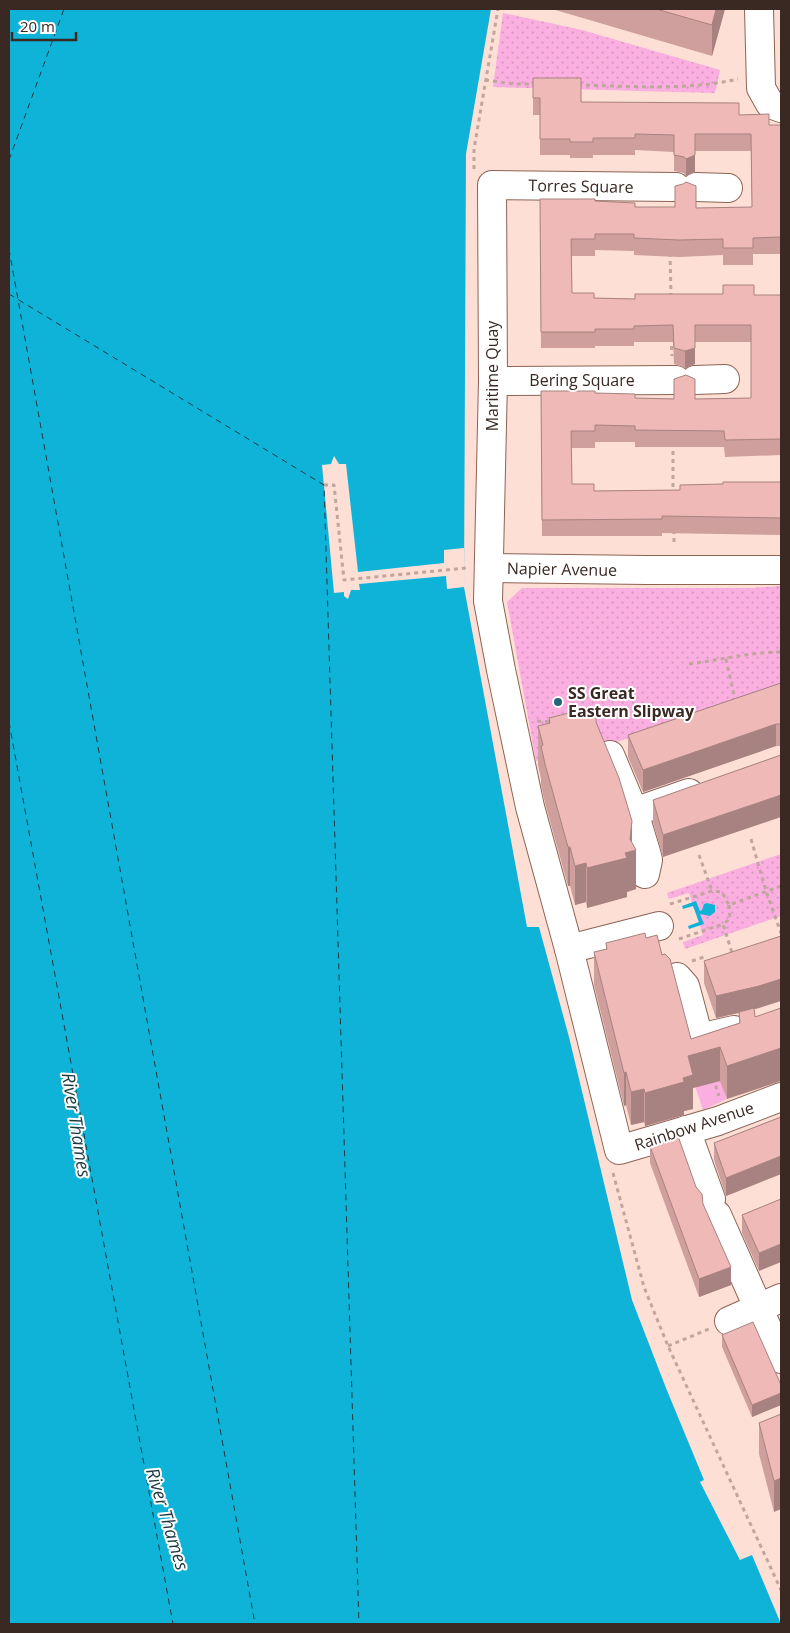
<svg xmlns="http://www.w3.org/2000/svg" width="790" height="1633" font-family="'Open Sans',sans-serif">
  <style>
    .grass { fill: url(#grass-dots) }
    .garden { fill: #faafe0 }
    .water { fill: #0fb3d8 }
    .pier { fill: #fddfd5 }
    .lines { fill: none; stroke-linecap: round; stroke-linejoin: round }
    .ferry { stroke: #1c3942; stroke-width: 1; stroke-dasharray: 6 5; stroke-linecap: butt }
    .minor-casing { stroke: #8d6354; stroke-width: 30 }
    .path { stroke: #c1a69e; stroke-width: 3; stroke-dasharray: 4 4; stroke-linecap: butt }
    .minor { stroke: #fff; stroke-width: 28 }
    .wall { fill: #ce9f9d }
    .shaded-wall { fill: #a78280 }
    .building { fill: #efb9b7; stroke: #a78280 }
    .poi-dot { fill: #236678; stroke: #fff; stroke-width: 2 }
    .labels { text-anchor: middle; stroke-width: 4; stroke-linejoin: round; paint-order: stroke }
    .street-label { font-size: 16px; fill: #3a2822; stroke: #fff }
    .poi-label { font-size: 16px; font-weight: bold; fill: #3a2822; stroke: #fff; text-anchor: start }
    .water-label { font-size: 18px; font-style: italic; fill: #1c3942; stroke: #fff }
  </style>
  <defs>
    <pattern id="grass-dots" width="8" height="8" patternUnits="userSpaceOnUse" patternTransform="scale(1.25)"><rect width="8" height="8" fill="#faafe0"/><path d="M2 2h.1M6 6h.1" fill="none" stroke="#d797c0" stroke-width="1.8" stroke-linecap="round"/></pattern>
  </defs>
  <rect width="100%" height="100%" fill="#fddfd5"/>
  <g class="grass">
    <polygon points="503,13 582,30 720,70 715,93 493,87"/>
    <polygon points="781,586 781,691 743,700 605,746 555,754 536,761 507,602 522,588 750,588"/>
    <polygon points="781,854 781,916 685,949 683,942 703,935 689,893 669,899 667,893"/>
  </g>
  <polygon class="garden" points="715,1064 727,1099 703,1110 691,1074"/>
  <g class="water">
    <polygon points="9,9 491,9 466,154 464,587 527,927 539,927 569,1037 632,1300 666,1388 704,1480 700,1482 740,1560 752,1555 781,1624 9,1624"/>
    <polygon points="696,901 700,911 702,910 704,904 707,903 715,905 715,912 710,916 700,914 704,924 689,929 688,926 699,922 693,906 683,909 682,906"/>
  </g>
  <polygon class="pier" points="334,456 339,464 346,464 358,572 444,563 444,550 464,548 464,587 447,589 446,576 359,584 360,590 351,590 348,599 344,596 344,592 334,593 322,465 331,464"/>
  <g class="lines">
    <g class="ferry">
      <polyline points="9,160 64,9"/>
      <polyline points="9,249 255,1624"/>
      <polyline points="9,294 324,485 359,1624"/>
      <polyline points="9,722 173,1624"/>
    </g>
    <g class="minor-casing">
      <g id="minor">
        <polyline points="759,9 761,88 770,104 781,108"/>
        <polyline points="676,187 492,185 493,381 488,601 501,670 530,807 569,949 619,1150 718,1121 781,1097"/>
        <polyline points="696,187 728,188"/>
        <polyline points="695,380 725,379"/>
        <polyline points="493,381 676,380"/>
        <polyline points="489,568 646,570 781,570"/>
        <polyline points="610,755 634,812 646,852 648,860 645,874"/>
        <polyline points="634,812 689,793"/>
        <polyline points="569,949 659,926"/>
        <polyline points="677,977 685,986 699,1038 734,1030"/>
        <polyline points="686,1130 711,1199"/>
        <polyline points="717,1215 781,1359"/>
        <polyline points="729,1321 781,1298"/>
      </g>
    </g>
    <g class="path">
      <polyline points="485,80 515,84 537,84"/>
      <path d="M578,85C631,86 686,91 738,79"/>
      <polyline points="474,169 474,149 498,9"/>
      <polyline points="670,253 671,296"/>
      <polyline points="671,338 672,356"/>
      <polyline points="673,443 673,494"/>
      <polyline points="324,485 334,485 344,580 466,568"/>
      <polyline points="674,530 674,546"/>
      <polyline points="726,659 735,699 732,700"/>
      <path d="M689,664C720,660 751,652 781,652"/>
      <polyline points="537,721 553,722"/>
      <polyline points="751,839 766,891 781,933"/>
      <polyline points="699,855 712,891"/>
      <polyline points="670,904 712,891 722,892 729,905 781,886"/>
      <polyline points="729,905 730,919 723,924 733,956"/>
      <polyline points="679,939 723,924"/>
      <polyline points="692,961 704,957"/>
      <polyline points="713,1078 719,1096"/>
      <polyline points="613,1173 644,1287 668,1346 781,1590"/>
      <polyline points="668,1346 709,1329"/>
    </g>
    <use href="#minor" class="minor"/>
  </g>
  <g class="wall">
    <polygon points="552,9 725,9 712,56"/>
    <polygon points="533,78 581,102 739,115 769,125 781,125 781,254 753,254 753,265 723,265 723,255 679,257 634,255 634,251 595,250 595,256 572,256 572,293 594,298 635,299 754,295 781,295 781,455 725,457 724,447 635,447 635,442 595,442 595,448 571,448 572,484 594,491 680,490 723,484 781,482 781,535 662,533 662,536 542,536 541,391 595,393 635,398 695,399 751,398 751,342 695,342 695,364 685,368 674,364 673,342 634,342 634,346 595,346 595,348 541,348 540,199 595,201 635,207 696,208 752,207 751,151 695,151 695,172 686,176 684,173 674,171 674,152 635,150 635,155 593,155 593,158 570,158 570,155 540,155 540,115 533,115"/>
    <polygon points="781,683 781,746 776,746 643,792 628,757 628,735"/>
    <polygon points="589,713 596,722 632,843 636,889 627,892 627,897 587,908 586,902 575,905 570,886 568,886 545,803 541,785 541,779 538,765 538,726 549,723 549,718"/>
    <polygon points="781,755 663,857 653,822 653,800"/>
    <polygon points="646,938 662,955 691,1039 739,1023 739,1013 716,1018 704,983 704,961 759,1008 754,1009 727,1099 720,1081 693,1088 693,1109 684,1111 684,1115 645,1126 644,1122 631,1125 626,1105 624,1106 594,985 594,952 606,949 606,943"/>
    <polygon points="781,1117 781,1174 726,1196 714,1160 714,1143"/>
    <polygon points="650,1146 703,1204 731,1285 699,1297 650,1163"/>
    <polygon points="781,1199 759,1271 742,1233 742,1215"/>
    <polygon points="722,1335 781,1385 781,1405 752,1417 722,1347"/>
    <polygon points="781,1414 774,1512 759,1454 759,1423"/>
  </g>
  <g class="shaded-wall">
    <polygon points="716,9 725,9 712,56 712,25"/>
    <polygon points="695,155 695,172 686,176 686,159"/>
    <polygon points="695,348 695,364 685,368 685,351"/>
    <polygon points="776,724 776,746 643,792 643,770"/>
    <polygon points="781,795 781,817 663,857 663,835"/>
    <polygon points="632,821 632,851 636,850 636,889 627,892 627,897 587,908 587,868 630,839"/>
    <rect x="568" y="847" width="2" height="39"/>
    <polygon points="586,863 586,902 575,905 575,866"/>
    <polygon points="781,979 781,1001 759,1008 716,1018 716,996"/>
    <polygon points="720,1047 720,1081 693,1088 693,1109 684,1111 684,1115 645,1126 645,1093 683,1078 688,1056"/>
    <polygon points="781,1048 781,1081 727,1099 727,1066"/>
    <polygon points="626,1072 626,1105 624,1106 624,1073"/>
    <polygon points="644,1089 644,1122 631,1125 631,1092"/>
    <polygon points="781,1156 781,1174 726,1196 726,1178"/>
    <polygon points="781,1244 781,1262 759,1271 759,1253"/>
    <polygon points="731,1267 731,1285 699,1297 699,1279"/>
    <polygon points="781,1393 781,1405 752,1417 752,1405"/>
    <polygon points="781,1478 781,1509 774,1512 774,1481"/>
  </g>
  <g class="building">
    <polygon points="656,9 716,9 712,25"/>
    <polygon points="533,78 581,78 581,102 739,103 739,115 769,114 769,125 781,125 781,237 753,238 753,248 723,248 723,239 679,240 634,238 634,234 595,234 595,239 571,239 572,293 594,293 594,298 635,299 635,294 723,294 723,285 754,285 754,295 781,295 781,439 725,440 724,431 635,430 635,426 595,425 595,431 571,431 572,484 594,484 594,491 680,490 680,485 723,484 723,482 781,482 781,518 662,516 662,519 542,520 541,391 595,391 595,393 635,394 635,398 674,399 674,379 686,375 695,379 695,399 751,398 751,325 695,325 695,348 685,351 674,348 673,325 634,326 634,329 595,329 595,332 541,332 540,199 595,199 595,201 635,203 635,207 675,207 675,186 683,184 686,182 696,186 696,208 752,207 751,134 695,134 695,155 686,159 684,157 674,155 674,135 635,134 635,138 593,138 593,142 570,142 570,139 540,139 540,98 533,98"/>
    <polygon points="781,683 781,724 776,724 643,770 628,735"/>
    <polygon points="588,708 589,713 596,711 596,722 619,778 632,821 630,839 636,850 625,853 627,858 587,868 586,863 575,866 570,847 568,847 545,764 541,746 543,745 538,726 550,723 549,718"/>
    <polygon points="781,755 781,795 663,835 653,800"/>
    <polygon points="645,933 646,938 657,935 662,955 665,954 670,959 691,1039 740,1023 739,1012 754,1008 755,1017 781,1008 781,1048 727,1066 720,1047 688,1056 693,1075 683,1078 684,1082 645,1093 644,1089 631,1092 626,1072 624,1073 594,952 607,949 606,943"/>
    <polygon points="781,936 781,979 759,986 716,996 704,961"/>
    <polygon points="781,1117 781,1156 726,1178 714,1143"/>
    <polygon points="678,1136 696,1187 702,1194 703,1204 731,1267 699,1279 650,1146"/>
    <polygon points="781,1199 781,1244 759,1253 742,1215"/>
    <polygon points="753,1322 781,1385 781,1393 752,1405 722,1335"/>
    <polygon points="781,1414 781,1478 774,1481 759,1423"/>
  </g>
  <circle class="poi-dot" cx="558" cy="702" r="5"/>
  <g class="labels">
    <g class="street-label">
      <text transform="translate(581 186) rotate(1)" y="6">Torres Square</text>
      <text transform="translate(492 376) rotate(-90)" y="6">Maritime Quay</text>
      <text x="582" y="386">Bering Square</text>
      <text transform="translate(562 569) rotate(1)" y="6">Napier Avenue</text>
      <text transform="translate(694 1126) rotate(-18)" y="6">Rainbow Avenue</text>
    </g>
    <g class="poi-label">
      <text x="568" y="699">SS Great<tspan x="568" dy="18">Eastern Slipway</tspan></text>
    </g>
    <g class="water-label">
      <text transform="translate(76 1125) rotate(81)" y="6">River Thames</text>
      <text transform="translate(167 1519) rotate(73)" y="6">River Thames</text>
    </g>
  </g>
  <rect width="790" height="1633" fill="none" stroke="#3a2822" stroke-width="20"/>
  <path d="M12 32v8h64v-8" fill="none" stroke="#3a2822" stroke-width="2.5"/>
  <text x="20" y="32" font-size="15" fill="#3a2822" stroke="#ffffff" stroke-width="4" paint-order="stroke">20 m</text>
</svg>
